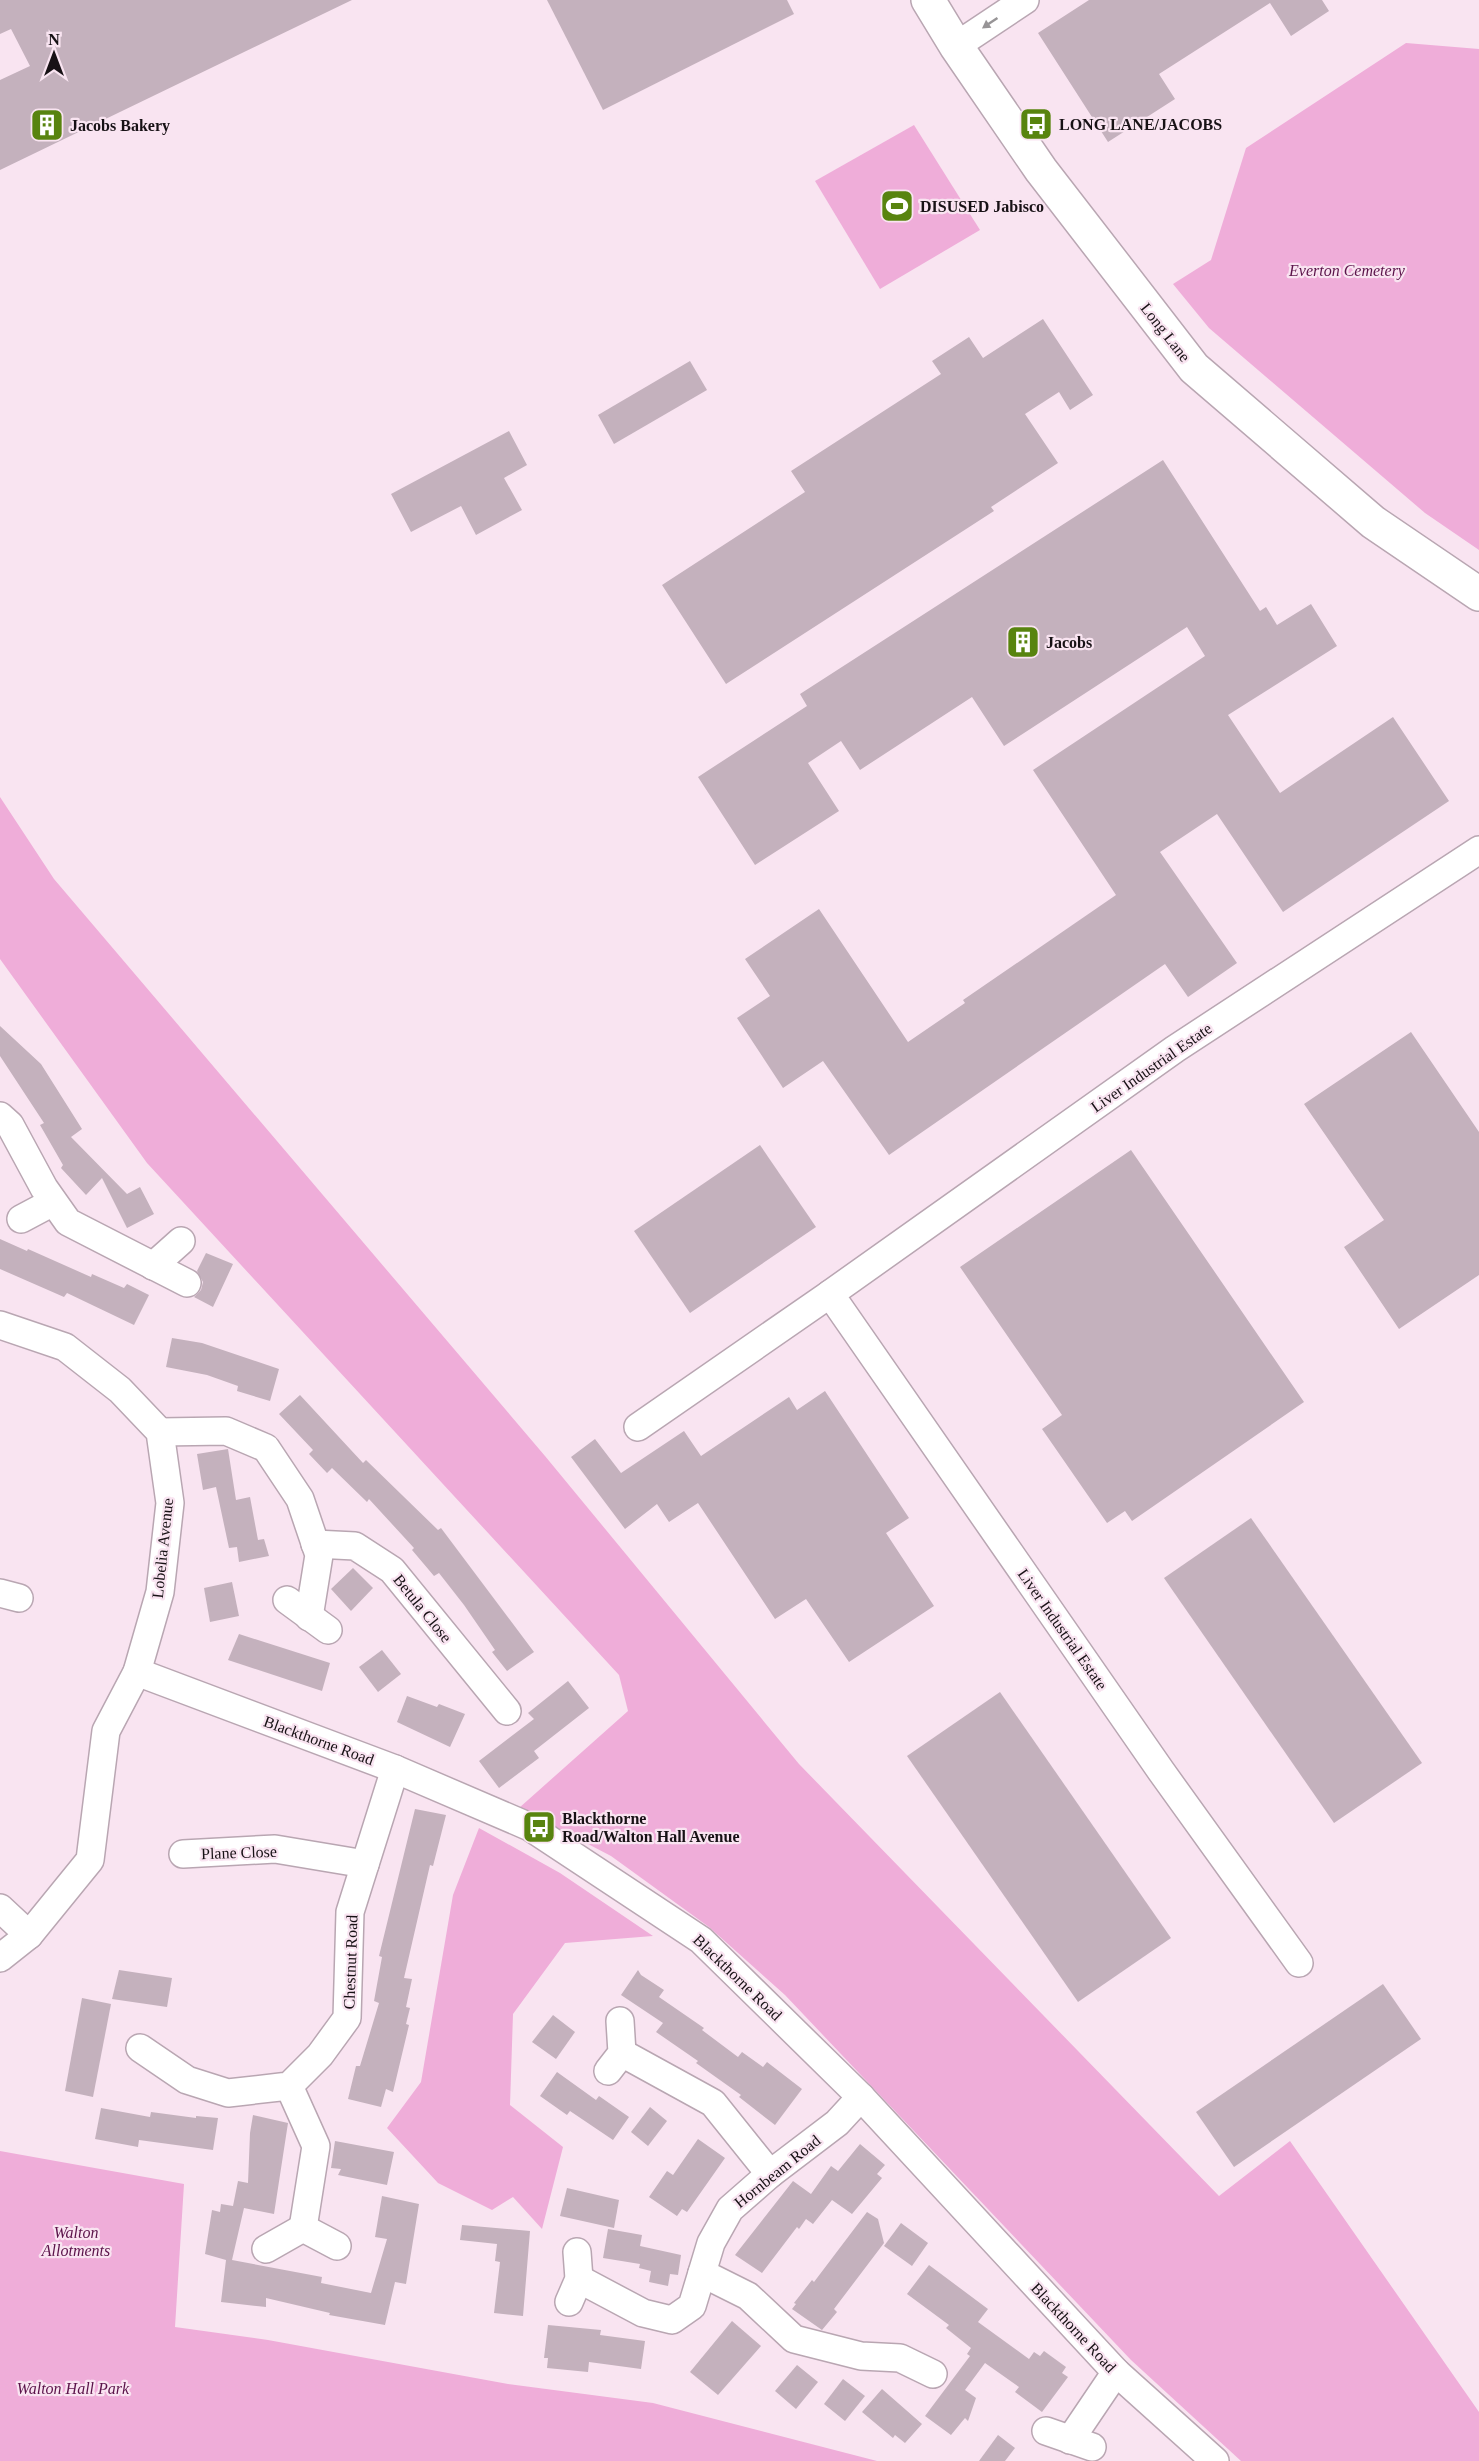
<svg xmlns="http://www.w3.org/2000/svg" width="1479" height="2461" font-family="'Times New Roman',serif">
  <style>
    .green { fill: #efadd9 }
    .building { fill: #c4b1bd }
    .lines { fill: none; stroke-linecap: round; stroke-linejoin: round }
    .street-casing { stroke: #b9a6b2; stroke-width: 30 }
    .secondary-casing { stroke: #b9a6b2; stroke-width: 36 }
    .street { stroke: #fff; stroke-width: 27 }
    .secondary { stroke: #fff; stroke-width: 33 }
    .oneway { fill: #979496 }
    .labels { text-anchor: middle; stroke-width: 4.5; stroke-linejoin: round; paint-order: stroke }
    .poi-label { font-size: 16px; font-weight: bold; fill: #171115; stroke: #f9e4f1; text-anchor: start }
    .park-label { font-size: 16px; font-style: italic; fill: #5b134a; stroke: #f9e4f1 }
    .street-label { font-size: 16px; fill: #171115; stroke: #f9e4f1 }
  </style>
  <rect width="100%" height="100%" fill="#f9e4f1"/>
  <g class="green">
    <polygon points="1406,43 1479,49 1479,550 1425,513 1209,328 1173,284 1211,260 1246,148"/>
    <polygon points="914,125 980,230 880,289 815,181"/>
    <polygon points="0,797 54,879 545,1456 799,1764 1219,2196 1290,2141 1479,2412 1479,2461 1241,2461 1131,2360 785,1995 709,1927 611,1856 519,1808 628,1711 619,1675 147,1163 0,959"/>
    <polygon points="479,1828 560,1873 653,1936 565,1943 513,2014 510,2105 563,2147 542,2229 513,2197 492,2210 438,2183 387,2128 421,2082 453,1895"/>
    <polygon points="0,2151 184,2184 175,2327 268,2340 508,2384 653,2403 877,2461 0,2461"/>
  </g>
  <g class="building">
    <polygon points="0,0 352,0 0,170 0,80 30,66 11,29 0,34"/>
    <polygon points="547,0 787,0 794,14 603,110"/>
    <polygon points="1089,0 1322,0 1329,11 1291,36 1270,3 1159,74 1175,99 1108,142 1038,33"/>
    <polygon points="1043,319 1093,395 1070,410 1059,392 1025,414 1058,463 991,507 994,511 726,684 662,585 805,492 791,471 941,374 932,361 969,337 983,358"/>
    <polygon points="690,361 707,390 614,444 598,415"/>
    <polygon points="509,431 527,465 504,478 522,510 476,535 461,506 411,532 391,494"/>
    <polygon points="1163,460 1260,611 1266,607 1277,625 1311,604 1337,646 1228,715 1280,793 1393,717 1449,801 1283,912 1217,814 1160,852 1237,963 1188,997 1165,964 889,1155 823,1061 783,1088 737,1018 770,996 745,959 819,909 908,1042 965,1003 963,1000 1116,895 1033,770 1205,656 1187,627 1004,746 972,697 860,770 841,741 808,763 839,811 755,865 698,777 807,706 800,694"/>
    <polygon points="0,1026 41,1064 82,1129 71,1137 127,1194 140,1187 154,1214 127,1228 102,1178 86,1195 61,1168 63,1165 40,1125 44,1123 0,1056"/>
    <polygon points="1411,1032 1479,1132 1479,1275 1399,1329 1344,1247 1384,1220 1304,1104"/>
    <polygon points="760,1145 816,1227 690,1313 634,1231"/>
    <polygon points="1131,1150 1304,1402 1132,1521 1125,1511 1107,1523 1042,1429 1062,1415 960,1267"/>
    <polygon points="0,1239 27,1251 28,1249 91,1277 92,1274 124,1288 127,1284 149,1295 134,1325 67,1293 64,1297 0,1269"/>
    <polygon points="206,1253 233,1264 213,1307 194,1297 201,1290 203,1282 197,1271"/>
    <polygon points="172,1338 202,1343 279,1369 270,1401 237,1391 238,1386 207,1375 166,1367"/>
    <polygon points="825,1391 909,1518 886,1533 934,1606 849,1662 806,1599 775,1619 698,1503 669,1522 657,1504 625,1529 571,1457 595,1439 621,1473 684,1431 701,1456 789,1397 797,1410"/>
    <polygon points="300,1395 363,1463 366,1460 438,1530 441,1528 534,1652 507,1671 492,1652 495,1650 464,1605 439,1573 434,1576 412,1550 414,1548 369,1499 367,1502 332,1468 327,1473 309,1454 313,1450 279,1414"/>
    <polygon points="228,1449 236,1500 250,1497 258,1540 264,1539 269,1556 239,1562 237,1547 229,1548 216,1487 203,1490 197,1454"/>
    <polygon points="1251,1518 1422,1763 1334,1823 1164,1578"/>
    <polygon points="353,1568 373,1588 351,1611 331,1589"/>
    <polygon points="232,1582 239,1616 210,1622 204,1588"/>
    <polygon points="239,1634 330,1663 322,1691 228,1660"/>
    <polygon points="382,1650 401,1674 378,1692 359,1667"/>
    <polygon points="568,1681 589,1708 534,1751 539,1758 499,1788 479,1761 534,1719 528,1713"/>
    <polygon points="1000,1692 1171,1938 1078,2002 907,1756"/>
    <polygon points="407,1696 437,1707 439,1704 465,1714 450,1747 397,1722"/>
    <polygon points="415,1809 446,1815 433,1866 430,1865 404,1978 412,1979 406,2007 410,2008 406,2024 409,2025 393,2092 386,2089 381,2107 348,2099 356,2066 360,2066 379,2003 374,2001 382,1957 379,1956"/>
    <polygon points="119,1970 172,1978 167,2007 112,1999"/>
    <polygon points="638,1970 641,1975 664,1990 659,1997 704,2028 702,2030 738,2057 742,2052 763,2067 767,2062 802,2089 775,2125 739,2097 741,2095 696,2063 698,2061 656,2032 663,2023 621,1995"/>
    <polygon points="1383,1984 1421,2039 1234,2167 1196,2112"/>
    <polygon points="82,1998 111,2004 93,2097 65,2091"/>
    <polygon points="553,2015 575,2032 556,2059 532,2042"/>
    <polygon points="557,2072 596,2100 599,2096 629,2117 613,2140 570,2111 567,2115 540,2096"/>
    <polygon points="650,2107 667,2121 648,2146 631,2132"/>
    <polygon points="101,2108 150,2117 151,2112 196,2118 196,2116 218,2118 213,2150 139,2140 138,2147 95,2139"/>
    <polygon points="253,2115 288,2123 274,2214 244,2208 232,2260 322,2277 321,2283 371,2293 387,2239 375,2237 382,2196 419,2204 406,2284 395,2282 385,2325 329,2315 330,2313 266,2298 266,2307 221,2302 226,2260 205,2254 212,2210 220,2212 221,2204 233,2206 238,2181 248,2183 250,2133"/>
    <polygon points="698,2139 725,2158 687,2212 682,2209 677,2216 649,2197 667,2171 673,2175"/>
    <polygon points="335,2141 394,2152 387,2185 338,2175 341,2169 331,2168"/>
    <polygon points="860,2144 885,2165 877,2174 882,2178 852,2214 832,2200 813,2224 806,2219 799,2229 797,2227 762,2273 735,2255 793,2181 811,2194 831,2166 838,2171"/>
    <polygon points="567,2188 619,2200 614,2228 560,2216"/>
    <polygon points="867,2212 878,2219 884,2243 834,2309 837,2312 822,2330 792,2309 796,2304 794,2303 812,2280 814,2282"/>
    <polygon points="901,2223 928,2243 912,2266 884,2246"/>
    <polygon points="462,2225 530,2231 523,2316 494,2313 500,2262 495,2261 497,2244 460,2240"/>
    <polygon points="608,2229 642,2235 640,2246 681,2255 678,2275 670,2274 668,2286 649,2282 651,2271 639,2268 640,2264 603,2258"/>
    <polygon points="929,2265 988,2309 978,2322 1029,2359 1034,2352 1040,2356 1044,2351 1066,2367 1062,2373 1068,2377 1042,2412 1015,2392 1019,2387 985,2363 965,2390 976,2398 968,2421 965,2418 951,2435 925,2416 970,2356 967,2354 971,2348 946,2328 949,2325 907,2294"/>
    <polygon points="732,2321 761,2346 718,2395 690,2372"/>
    <polygon points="548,2325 601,2330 600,2335 645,2341 641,2369 589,2362 588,2372 547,2368 548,2358 544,2358"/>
    <polygon points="797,2365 818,2382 796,2409 775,2391"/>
    <polygon points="843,2379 865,2396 845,2421 824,2404"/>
    <polygon points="882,2389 922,2424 905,2443 895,2435 893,2438 862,2412"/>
    <polygon points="998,2435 1015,2448 1005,2461 979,2461"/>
  </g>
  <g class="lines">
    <g class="street-casing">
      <g id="street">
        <polyline points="956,46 1025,0"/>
        <polyline points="0,1116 10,1125 44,1188 68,1222 187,1283"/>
        <polyline points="21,1219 53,1202"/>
        <polyline points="153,1266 181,1241"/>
        <polyline points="0,1325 65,1347 120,1390 160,1432 170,1503 160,1592 137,1672 106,1731 90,1860 29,1935 0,1958"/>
        <polyline points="638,1427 830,1294"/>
        <polyline points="160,1432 226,1431 266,1448 300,1499 319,1555 309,1617"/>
        <polyline points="315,1544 355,1546 392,1570 507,1711"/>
        <polyline points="0,1593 19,1598"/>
        <polyline points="287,1600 328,1630"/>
        <polyline points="137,1672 395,1769 530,1827 701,1940 861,2097 1116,2372 1215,2461"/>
        <polyline points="183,1854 275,1849 365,1864"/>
        <polyline points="0,1908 29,1935"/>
        <polyline points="1299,1963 1161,1771 830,1294 1175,1049 1479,850"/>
        <polyline points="140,2048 187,2080 228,2093 289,2086 320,2055 347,2018 350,1912 395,1769"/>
        <polyline points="622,2053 713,2103 770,2174"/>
        <polyline points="608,2071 622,2053 620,2021"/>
        <polyline points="289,2086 316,2146 303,2228"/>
        <polyline points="266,2249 303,2228 337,2246"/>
        <polyline points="702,2273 748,2296 794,2339 861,2356 900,2358 933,2374"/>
        <polyline points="579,2279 643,2313 672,2320 692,2306 711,2243 730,2209 770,2174 837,2123 861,2097"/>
        <polyline points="569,2302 579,2279 577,2252"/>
        <polyline points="1046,2431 1092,2447"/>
        <polyline points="1070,2440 1116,2372"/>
      </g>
    </g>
    <g class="secondary-casing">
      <polyline id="secondary" points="928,0 956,46 1041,170 1194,368 1373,522 1479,594"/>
    </g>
    <use href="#street" class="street"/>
    <use href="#secondary" class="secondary"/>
  </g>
  <defs><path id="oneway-solid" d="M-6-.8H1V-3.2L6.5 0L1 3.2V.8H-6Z" transform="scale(1.5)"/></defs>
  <use class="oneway" href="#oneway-solid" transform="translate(990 23) rotate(146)"/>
  <defs>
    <g id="bus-square" transform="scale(1.725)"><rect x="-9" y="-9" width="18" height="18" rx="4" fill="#58840f" stroke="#f9e4f1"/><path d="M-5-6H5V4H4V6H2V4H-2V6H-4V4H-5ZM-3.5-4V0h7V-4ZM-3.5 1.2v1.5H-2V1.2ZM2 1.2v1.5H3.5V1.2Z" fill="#fff"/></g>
    <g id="building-square" transform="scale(1.725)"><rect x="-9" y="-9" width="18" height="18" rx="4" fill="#58840f" stroke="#f9e4f1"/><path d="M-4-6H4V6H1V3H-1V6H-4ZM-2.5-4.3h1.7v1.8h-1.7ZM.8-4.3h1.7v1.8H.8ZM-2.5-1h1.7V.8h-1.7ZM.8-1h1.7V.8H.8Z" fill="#fff"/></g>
    <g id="stadium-square" transform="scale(1.725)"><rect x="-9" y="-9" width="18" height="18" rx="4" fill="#58840f" stroke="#f9e4f1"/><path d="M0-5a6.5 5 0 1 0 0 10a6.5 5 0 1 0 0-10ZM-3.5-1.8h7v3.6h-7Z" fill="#fff"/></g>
  </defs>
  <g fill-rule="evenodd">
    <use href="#bus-square" x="1036" y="124"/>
    <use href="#building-square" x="47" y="125"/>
    <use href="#stadium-square" x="897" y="206"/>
    <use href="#building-square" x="1023" y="642"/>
    <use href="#bus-square" x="539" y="1827"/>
  </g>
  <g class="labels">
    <g class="poi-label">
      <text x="1059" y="130">LONG LANE/JACOBS</text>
      <text x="70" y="131">Jacobs Bakery</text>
      <text x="920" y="212">DISUSED Jabisco</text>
      <text x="1046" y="648">Jacobs</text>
      <text x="562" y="1824">Blackthorne<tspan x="562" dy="18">Road/Walton Hall Avenue</tspan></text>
    </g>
    <g class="park-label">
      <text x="1347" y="276">Everton Cemetery</text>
      <text x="76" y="2238">Walton<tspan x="76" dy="18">Allotments</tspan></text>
      <text x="73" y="2394">Walton Hall Park</text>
    </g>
    <g class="street-label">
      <text transform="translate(1166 332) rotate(52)" y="6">Long Lane</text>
      <text transform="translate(1151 1067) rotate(-35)" y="6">Liver Industrial Estate</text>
      <text transform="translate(162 1548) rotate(-84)" y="6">Lobelia Avenue</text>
      <text transform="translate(423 1608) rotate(51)" y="6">Betula Close</text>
      <text transform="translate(1063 1629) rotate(55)" y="6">Liver Industrial Estate</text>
      <text transform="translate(319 1740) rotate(20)" y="6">Blackthorne Road</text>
      <text transform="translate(239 1852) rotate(-2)" y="6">Plane Close</text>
      <text transform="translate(350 1962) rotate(-88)" y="6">Chestnut Road</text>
      <text transform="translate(738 1977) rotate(44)" y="6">Blackthorne Road</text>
      <text transform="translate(777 2171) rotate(-39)" y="6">Hornbeam Road</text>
      <text transform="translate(1074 2327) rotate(47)" y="6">Blackthorne Road</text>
    </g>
  </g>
  <g transform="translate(54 54)" stroke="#f9e4f1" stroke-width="4.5" paint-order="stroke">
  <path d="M0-4.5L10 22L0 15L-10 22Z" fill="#171115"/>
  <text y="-9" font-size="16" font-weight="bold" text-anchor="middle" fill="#171115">N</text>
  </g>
</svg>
